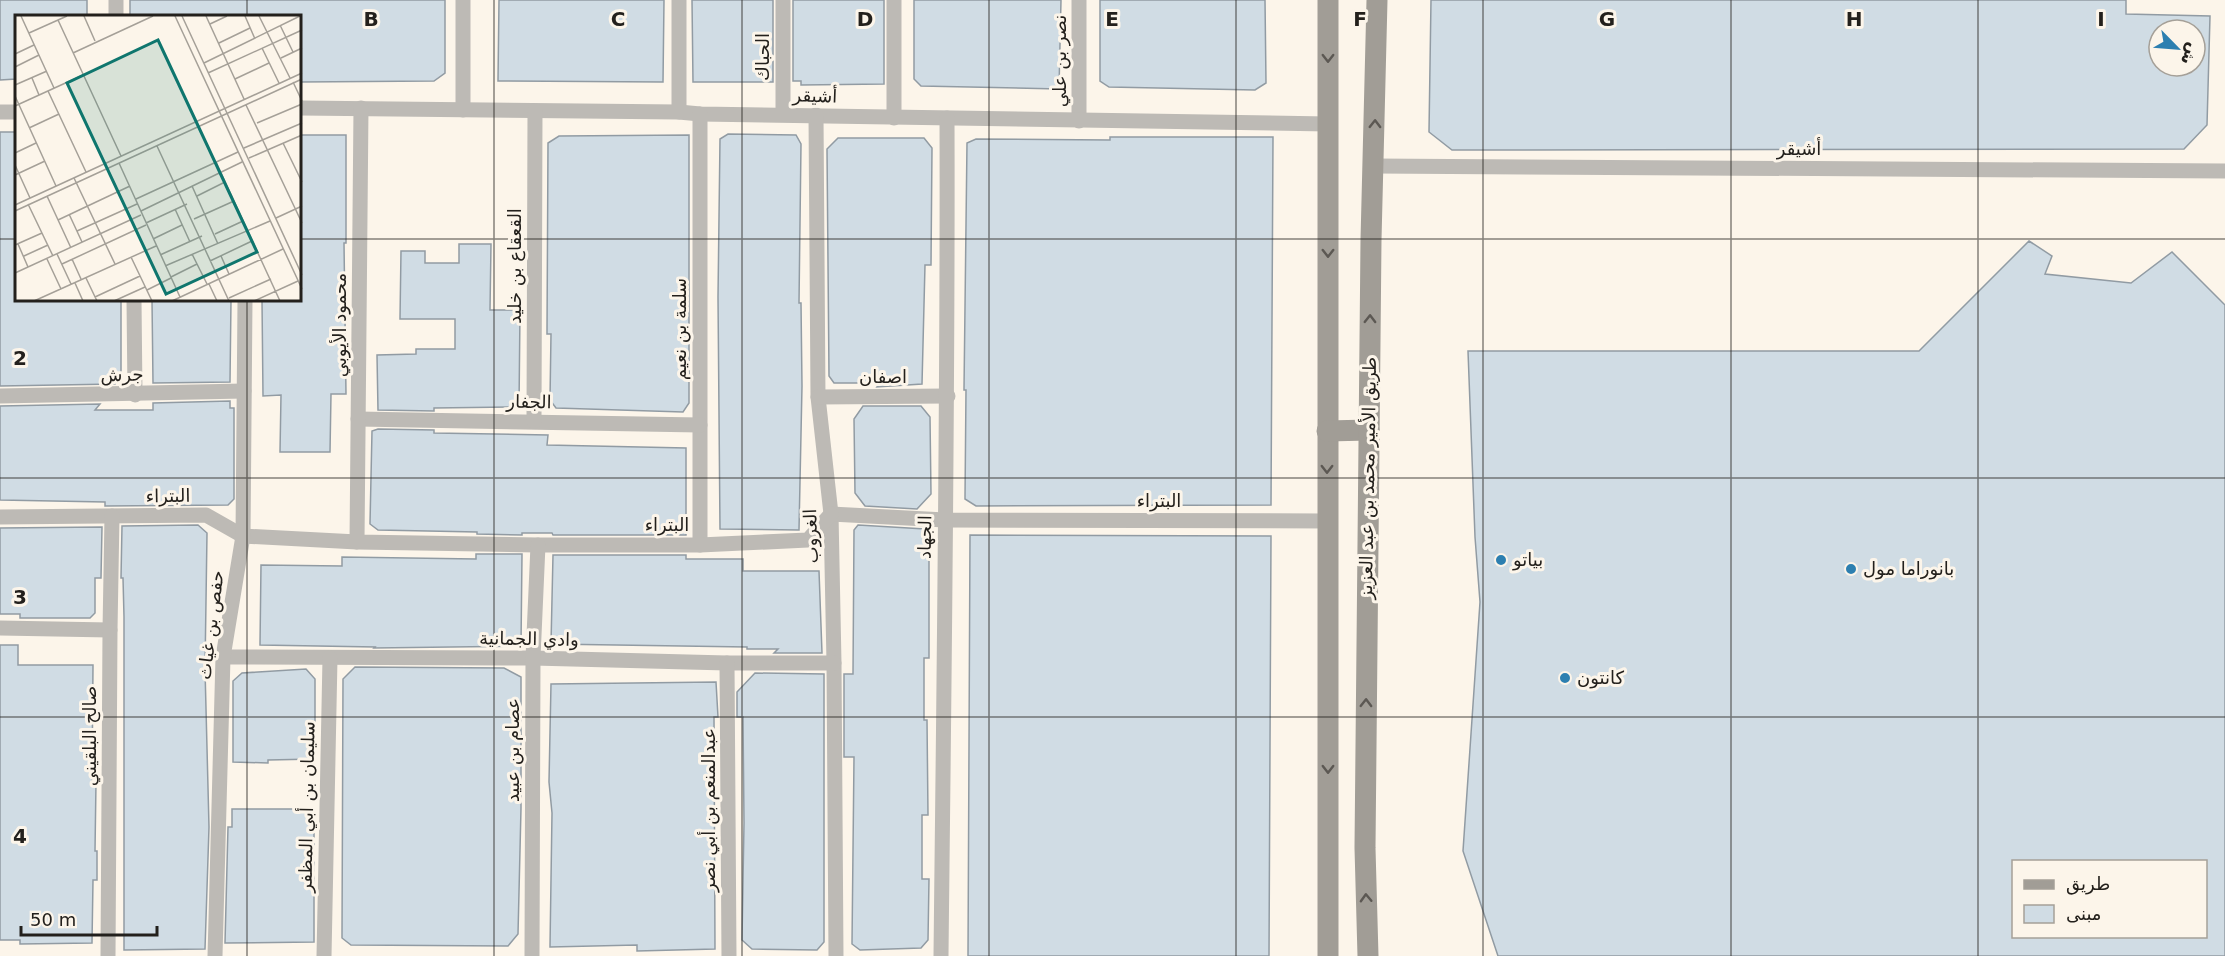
<svg xmlns="http://www.w3.org/2000/svg" width="2225" height="956" font-family="'DejaVu Sans','Noto Naskh Arabic',sans-serif">
  <style>
    .building { fill: #d0dce4; stroke: #919ba3; stroke-width: 1.5; fill-rule: evenodd }
    .lines { fill: none; stroke-linecap: round; stroke-linejoin: round }
    .minor { stroke: #bdbab5; stroke-width: 15 }
    .secondary { stroke: #a19d96; stroke-width: 21 }
    .oneway { stroke: #5c5853 }
    .grid { fill: none; stroke: #23201c; stroke-width: 1.5; stroke-opacity: 0.55 }
    .poi-dot { fill: #2c7fb0; stroke: #fcf5ea; stroke-width: 2 }
    .labels { text-anchor: middle; stroke-width: 6; stroke-linejoin: round; paint-order: stroke }
    .street-label { font-size: 18px; fill: #23201c; stroke: #fcf5ea }
    .poi-label { font-size: 18px; fill: #23201c; stroke: #fcf5ea; text-anchor: start }
    .inset-road { fill: none; stroke: #a5a098; stroke-width: 1.5 }
    .view { fill: #0f766e; fill-opacity: 0.15; stroke: #0f766e; stroke-width: 3 }
    .inset-edge { fill: none; stroke: #23201c; stroke-width: 3 }
    .grid-label { font-size: 20px; text-anchor: middle; font-weight: bold; fill: #23201c; stroke: #fcf5ea; stroke-width: 6; stroke-linejoin: round; paint-order: stroke }
  </style>
  <rect width="100%" height="100%" fill="#fcf5ea"/>
  <g class="building">
    <polygon points="0,0 87,0 87,16 16,16 16,79 0,80"/>
    <polygon points="130,0 445,0 445,73 434,81 300,82 300,16 130,16"/>
    <polygon points="499,0 664,0 663,82 498,81"/>
    <polygon points="692,0 773,0 773,82 693,82"/>
    <polygon points="793,0 884,0 884,84 801,85 801,81 793,81"/>
    <polygon points="914,0 1061,0 1059,89 921,86 914,79"/>
    <polygon points="1100,0 1265,0 1266,83 1255,90 1109,87 1100,81"/>
    <path d="M1431,0H2126V14L2210,16L2207,125L2184,149L1452,150L1429,132ZM2159,30H2195V66H2159Z"/>
    <polygon points="0,132 16,132 16,300 121,300 121,375 115,384 0,386"/>
    <polygon points="728,134 796,135 801,144 799,303 801,303 802,386 799,530 720,529 718,297 720,139"/>
    <polygon points="300,135 346,135 346,243 344,243 346,394 331,394 330,452 280,452 281,395 263,396 262,300 300,300"/>
    <polygon points="689,135 689,403 683,412 556,408 550,400 551,334 547,334 548,143 559,136"/>
    <polygon points="1110,137 1273,137 1271,505 976,506 965,499 966,390 964,390 967,143 976,139 1110,140"/>
    <polygon points="838,138 924,138 932,148 931,265 925,265 922,384 877,387 880,383 834,383 829,376 827,149"/>
    <path d="M2029,241L2052,256L2045,274L2131,283L2172,252L2225,305V956H1498L1463,851L1480,602L1475,537L1468,351H1919ZM2013,861H2205V936H2013Z"/>
    <polygon points="459,244 491,244 490,310 520,310 519,407 434,408 434,411 378,410 377,355 416,354 416,349 455,349 455,319 400,319 401,251 425,251 425,263 459,263"/>
    <polygon points="152,300 231,300 230,382 153,383"/>
    <polygon points="230,401 230,408 234,408 234,499 228,505 105,506 105,502 0,500 0,406 100,404 95,410 153,410 153,403"/>
    <polygon points="863,406 921,406 930,417 931,494 917,509 865,506 855,493 854,419"/>
    <polygon points="378,429 434,430 434,433 548,435 547,445 686,448 686,535 553,535 552,533 522,533 522,535 477,534 477,532 378,530 370,524 372,431"/>
    <polygon points="198,525 207,533 205,669 209,827 205,949 124,950 124,617 123,578 121,578 122,526"/>
    <polygon points="858,525 925,529 926,536 929,542 929,658 924,658 924,720 927,720 928,815 922,815 922,879 929,879 928,940 921,948 860,950 852,944 854,757 844,757 844,674 853,674 854,530"/>
    <polygon points="102,527 101,578 95,578 95,613 90,618 20,618 20,614 0,614 0,528"/>
    <polygon points="970,535 1271,536 1269,956 968,956"/>
    <polygon points="476,554 522,554 521,646 374,648 375,647 260,645 261,565 342,566 342,557 476,559"/>
    <polygon points="553,555 686,555 686,559 743,559 743,571 819,571 822,653 774,653 778,649 747,649 747,647 551,644"/>
    <polygon points="0,645 18,645 18,665 93,665 92,782 96,782 95,851 97,851 97,880 93,880 92,943 20,944 20,940 0,940"/>
    <polygon points="355,667 504,668 521,677 521,808 518,934 508,946 351,945 342,938 343,679"/>
    <polygon points="306,669 315,679 315,759 268,760 268,763 233,762 233,681 242,673"/>
    <polygon points="755,673 824,674 824,942 817,950 752,949 742,940 744,823 743,717 737,717 737,692"/>
    <polygon points="716,682 718,717 714,717 715,949 637,951 637,945 550,947 552,813 549,782 551,684"/>
    <polygon points="232,809 314,809 314,942 225,943 228,827 232,827"/>
  </g>
  <g class="lines">
    <g class="minor">
      <polyline points="116,0 116,16"/>
      <polyline points="1079,0 1079,121"/>
      <polyline points="300,108 679,112 700,114 1328,124"/>
      <polyline points="463,110 463,0"/>
      <polyline points="0,112 16,112"/>
      <polyline points="679,112 679,0"/>
      <polyline points="700,114 700,545"/>
      <polyline points="783,114 783,0"/>
      <polyline points="816,115 818,397 831,514 834,663 836,956"/>
      <polyline points="894,118 894,0"/>
      <polyline points="1374,166 2225,171"/>
      <polyline points="134,300 135,395"/>
      <polyline points="0,396 244,391"/>
      <polyline points="818,397 948,396"/>
      <polyline points="358,419 700,425"/>
      <polyline points="534,421 535,111"/>
      <polyline points="831,514 945,520 1327,521"/>
      <polyline points="0,517 206,515 243,536 357,542 538,545 700,545 808,540 831,514"/>
      <polyline points="357,542 361,108"/>
      <polyline points="0,628 110,630"/>
      <polyline points="223,657 533,658 727,663 834,663"/>
      <polyline points="727,663 729,956"/>
      <polyline points="108,956 110,630 112,516"/>
      <polyline points="215,956 223,657 243,536 245,300"/>
      <polyline points="324,956 330,658"/>
      <polyline points="532,956 533,658 538,545"/>
      <path d="M941,956C944,677 948,397 947,118"/>
    </g>
    <g class="secondary">
      <polyline points="1328,0 1328,956"/>
      <polyline points="1327,431 1369,430"/>
      <polyline points="1368,956 1365,848 1371,240 1377,0"/>
    </g>
  </g>
  <defs><path id="oneway-chevron" d="M-2-3.5L2.5 0L-2 3.5" fill="none" stroke-width="1.6" stroke-linecap="round" stroke-linejoin="round" transform="scale(1.5)"/></defs>
  <g class="oneway">
    <use href="#oneway-chevron" transform="translate(1328 58) rotate(90)"/>
    <use href="#oneway-chevron" transform="translate(1375 124) rotate(-89)"/>
    <use href="#oneway-chevron" transform="translate(1328 253) rotate(90)"/>
    <use href="#oneway-chevron" transform="translate(1370 319) rotate(-89)"/>
    <use href="#oneway-chevron" transform="translate(1327 469) rotate(90)"/>
    <use href="#oneway-chevron" transform="translate(1366 703) rotate(-89)"/>
    <use href="#oneway-chevron" transform="translate(1328 769) rotate(90)"/>
    <use href="#oneway-chevron" transform="translate(1366 898) rotate(-92)"/>
  </g>
  <path class="grid" d="M247,0V16M494,0V956M742,0V956M989,0V956M1236,0V956M1483,0V956M1731,0V956M1978,0V956M0,239H16M300,239H2225M247,300V956M0,478H2225M0,717H2225"/>
  <g class="poi-dot">
    <circle cx="1501" cy="560" r="6"/>
    <circle cx="1851" cy="569" r="6"/>
    <circle cx="1565" cy="678" r="6"/>
  </g>
  <g class="labels">
    <g class="street-label">
      <text transform="translate(763 57) rotate(-90)" y="6">الحباك</text>
      <text transform="translate(1060 61) rotate(-90)" y="6">نصر بن علي</text>
      <text transform="translate(815 96) rotate(2)" y="6">أشيقر</text>
      <text x="1799" y="155">أشيقر</text>
      <text transform="translate(515 266) rotate(-90)" y="6">القعقاع بن خليد</text>
      <text transform="translate(340 325) rotate(-90)" y="6">محمود الأيوبي</text>
      <text transform="translate(680 329) rotate(-90)" y="6">سلمة بن نعيم</text>
      <text transform="translate(122 375) rotate(-1)" y="6">جرش</text>
      <text x="883" y="383">اصفان</text>
      <text transform="translate(529 402) rotate(1)" y="6">الجفار</text>
      <text transform="translate(1368 478) rotate(-89)" y="6">طريق الأمير محمد بن عبد العزيز</text>
      <text transform="translate(168 496) rotate(-1)" y="6">البتراء</text>
      <text x="1159" y="507">البتراء</text>
      <text x="667" y="531">البتراء</text>
      <text transform="translate(811 536) rotate(-92)" y="6">الغروب</text>
      <text transform="translate(925 537) rotate(-89)" y="6">الجهاد</text>
      <text transform="translate(211 625) rotate(-83)" y="6">حفص بن غياث</text>
      <text transform="translate(529 639) rotate(1)" y="6">وادي الجمانية</text>
      <text transform="translate(90 736) rotate(-90)" y="6">صالح البلقيني</text>
      <text transform="translate(513 750) rotate(-90)" y="6">عصام بن عبيد</text>
      <text transform="translate(307 807) rotate(-89)" y="6">سليمان بن أبي المظفر</text>
      <text transform="translate(709 810) rotate(-90)" y="6">عبدالمنعم بن أبي نصر</text>
    </g>
    <g class="poi-label">
      <text x="1513" y="566">بياتو</text>
      <text x="1863" y="575">بانوراما مول</text>
      <text x="1577" y="684">كانتون</text>
    </g>
  </g>
  <g transform="translate(15 15)">
    <rect width="286" height="286" fill="#fcf5ea"/>
    <path class="inset-road" d="M6,1L39,73M69,1L80,26M160,1L287,274M167,1L287,260M191,1L229,84M230,1L240,24M244,1L275,63M43,5L106,141M195,9L212,1M265,10L278,37M14,18L52,1M204,28L235,13M247,33L264,68M58,38L138,1M0,39L19,30M266,43L287,33M189,48L285,1M0,52L24,40M193,58L287,15M17,63L24,80M220,64L254,48M278,67L287,86M0,70L32,56M33,76L71,157M0,81L41,171M231,90L287,208M0,91L68,60M242,108L287,89M14,113L44,99M268,128L287,167M142,131L214,286M229,133L287,108M0,138L21,128M234,143L287,120M201,147L265,286M104,148L165,282M0,150L15,183M0,160L30,146M59,163L100,249M177,171L203,229M32,181L56,233M182,181L210,167M121,184L223,137M13,189L38,241M0,190L287,58M160,194L175,227M0,196L287,64M126,196L227,147M54,199L67,227M261,203L287,191M179,204L219,186M43,205L115,171M131,208L172,189M62,216L122,189M200,219L228,206M138,224L167,210M3,229L13,252M0,230L27,218M42,239L56,269M177,239L192,269M145,240L187,221M9,241L33,230M206,241L214,259M116,242L137,286M32,244L46,274M57,244L66,264M195,246L237,226M47,249L131,210M150,251L255,206M0,258L126,200M156,262L182,249M71,263L82,286M60,268L68,286M194,269L202,286M132,275L156,263M80,282L125,261M214,283L256,264M19,286L141,231M99,286L130,272M157,286L268,234M239,286L283,266"/>
    <path class="view" d="M143,25L242,237L151,279L52,68Z"/>
    <rect width="286" height="286" class="inset-edge"/>
  </g>
  <g class="grid-label">
    <text x="371" y="26">B</text>
    <text x="618" y="26">C</text>
    <text x="865" y="26">D</text>
    <text x="1112" y="26">E</text>
    <text x="1360" y="26">F</text>
    <text x="1607" y="26">G</text>
    <text x="1854" y="26">H</text>
    <text x="2101" y="26">I</text>
    <text x="20" y="365">2</text>
    <text x="20" y="604">3</text>
    <text x="20" y="843">4</text>
  </g>
  <rect x="2012" y="860" width="195" height="78" fill="#fcf5ea" stroke="#a5a098" stroke-width="1.5"/>
  <rect x="2024" y="880" width="30" height="9" fill="#a19d96" stroke="#a5a098" stroke-width="1.5"/>
  <text x="2066" y="890" font-size="18" fill="#23201c">طريق</text>
  <rect x="2024" y="905" width="30" height="18" fill="#d0dce4" stroke="#a5a098" stroke-width="1.5"/>
  <text x="2066" y="920" font-size="18" fill="#23201c">مبنى</text>
  <g transform="translate(2177 48) rotate(115)"><circle r="28" fill="#fcf5ea" stroke="#a5a098" stroke-width="1.5"/>
  <path d="M0-4.5L10 22L0 15L-10 22Z" fill="#2c7fb0"/>
  <text y="-9" font-size="16" font-weight="bold" text-anchor="middle" fill="#23201c">ش</text>
  </g>
  <path d="M21 926v9h136v-9" fill="none" stroke="#23201c" stroke-width="3"/>
  <text x="30" y="926" font-size="18" fill="#23201c" stroke="#fcf5ea" stroke-width="4.5" paint-order="stroke">50 m</text>
</svg>
